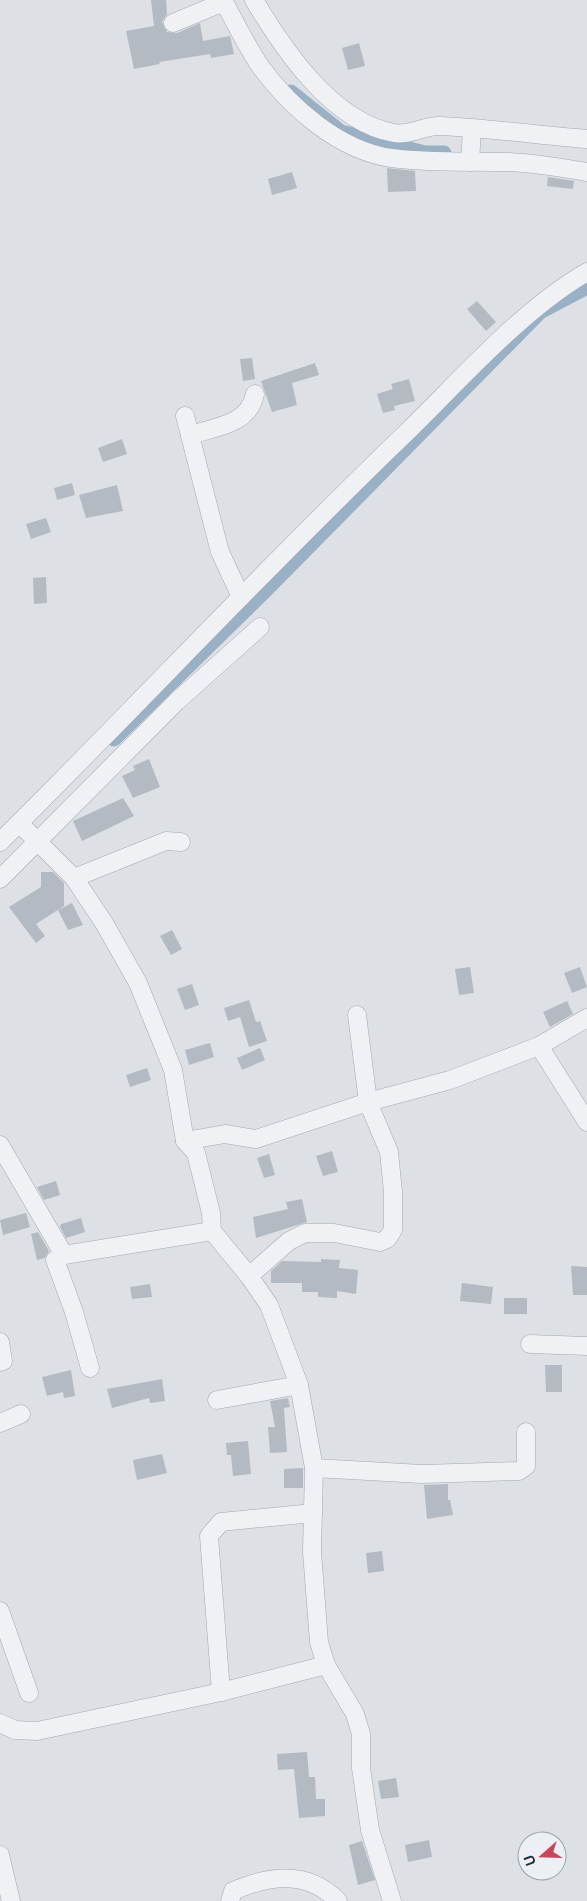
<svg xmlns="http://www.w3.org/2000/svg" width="587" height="1901" font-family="Inter,sans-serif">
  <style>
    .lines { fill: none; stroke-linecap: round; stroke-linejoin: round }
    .canal { stroke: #99b0c5; stroke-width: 15 }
    .building { fill: #b4bac2 }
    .minor-casing { stroke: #a3a8b0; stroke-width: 19 }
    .minor { stroke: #eff1f5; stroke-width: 18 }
  </style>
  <rect width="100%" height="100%" fill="#dde1e6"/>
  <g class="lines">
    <g class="canal">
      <polyline points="291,92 341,132 425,153 444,153"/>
      <polyline points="114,739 267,589 540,312 587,287"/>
    </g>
  </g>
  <g class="building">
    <polygon points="151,0 166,0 167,14 162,22 167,32 177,33 200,23 203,41 230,36 234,54 211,58 210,54 159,62 160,64 134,69 126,31 154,26"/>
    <polygon points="359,43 365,66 348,70 342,48"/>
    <polygon points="387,168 415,171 416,191 388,192"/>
    <polygon points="292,172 297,188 272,195 268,179"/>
    <polygon points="548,177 574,181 573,189 547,186"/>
    <polygon points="477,301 496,322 486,331 467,309"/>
    <polygon points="252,358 255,379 243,381 240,359"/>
    <polygon points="315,363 319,375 292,383 297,405 272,412 261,381"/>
    <polygon points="409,379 415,401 394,406 395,410 383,413 377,394 393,389 391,384"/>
    <polygon points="122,439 127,454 103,462 98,448"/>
    <polygon points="72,483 75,495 57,500 54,488"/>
    <polygon points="117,485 123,511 86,518 79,495"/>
    <polygon points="46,518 51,532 31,539 26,524"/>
    <polygon points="46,577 47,603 34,604 33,578"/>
    <polygon points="149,759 160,787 133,798 122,776 135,770 133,766"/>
    <polygon points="123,798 134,816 82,841 73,821"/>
    <polygon points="41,872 53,872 64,883 64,906 36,924 45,936 36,943 9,907 41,887"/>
    <polygon points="72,903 83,925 68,930 58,910"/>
    <polygon points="172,930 182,949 171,955 160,936"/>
    <polygon points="470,967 474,993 459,995 455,969"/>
    <polygon points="580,967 587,987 572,993 564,973"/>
    <polygon points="192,984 199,1005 185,1010 177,989"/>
    <polygon points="249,1000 256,1022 260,1021 267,1041 249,1047 240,1017 228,1021 224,1008"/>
    <polygon points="567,1001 573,1014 550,1027 543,1012"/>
    <polygon points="210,1043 214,1057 189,1065 185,1050"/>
    <polygon points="260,1048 265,1060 242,1070 237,1058"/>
    <polygon points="147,1068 151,1080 130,1087 126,1075"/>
    <polygon points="332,1151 338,1172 323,1176 316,1156"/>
    <polygon points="269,1154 275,1175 264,1178 257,1158"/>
    <polygon points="56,1181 60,1195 44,1200 37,1187"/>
    <polygon points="302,1199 307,1222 256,1238 253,1217 288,1209 286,1202"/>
    <polygon points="26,1213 30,1227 3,1235 0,1220"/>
    <polygon points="81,1218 85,1232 66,1238 60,1227 61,1224"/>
    <polygon points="38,1232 49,1251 45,1258 37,1260 31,1234"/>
    <polygon points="321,1259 340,1260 339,1268 358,1270 356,1294 337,1291 337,1298 318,1297 318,1292 302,1292 302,1283 271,1283 271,1271 282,1261 321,1262"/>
    <polygon points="571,1266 587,1267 587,1295 573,1295"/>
    <polygon points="462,1283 493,1287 491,1304 460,1301"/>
    <polygon points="150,1284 152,1297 132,1299 130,1287"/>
    <rect x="504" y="1298" width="23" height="16"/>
    <polygon points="545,1365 562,1365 562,1392 546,1392"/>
    <polygon points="71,1370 75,1396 64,1398 63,1392 47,1396 42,1377"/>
    <polygon points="162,1379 165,1401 150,1403 149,1398 112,1408 107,1389"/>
    <polygon points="288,1398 290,1407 284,1408 287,1452 270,1453 268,1427 275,1427 270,1401"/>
    <polygon points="248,1441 251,1474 233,1476 231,1455 227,1455 226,1443"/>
    <polygon points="162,1454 167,1473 137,1480 133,1460"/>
    <polygon points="303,1468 303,1488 284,1488 284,1469"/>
    <polygon points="448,1484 448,1500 450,1500 453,1515 427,1519 424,1485"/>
    <polygon points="382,1551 384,1571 368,1573 366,1553"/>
    <polygon points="307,1752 309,1777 315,1777 316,1799 325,1799 325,1816 299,1818 294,1769 278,1770 277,1754"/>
    <polygon points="396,1778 399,1797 381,1799 378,1781"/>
    <polygon points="429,1840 432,1857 408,1862 405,1845"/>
    <polygon points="362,1841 375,1880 358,1885 349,1845"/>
  </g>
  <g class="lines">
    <g class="minor-casing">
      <g id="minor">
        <path d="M223,0C235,22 246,45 260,66C290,107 338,150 391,158C428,163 467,161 504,162C532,162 560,168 587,172"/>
        <path d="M254,0C284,50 332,122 394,133C408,136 424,126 439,126C488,128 538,135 587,139"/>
        <polyline points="173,23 224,2"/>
        <polyline points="470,162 472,129"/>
        <polyline points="185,416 220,552 241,597"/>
        <path d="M190,435C215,427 249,425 255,394"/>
        <polyline points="19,823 74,878 104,923 138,983 173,1070 185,1141 196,1153 211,1213 212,1231 249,1276 269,1305 299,1385 314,1468 312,1552 319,1642 326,1665 355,1714 361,1734 361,1768 370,1830 392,1901"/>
        <path d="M0,842C137,706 269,564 409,430C462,378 524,308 587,272"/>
        <polyline points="74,878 166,841 181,842"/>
        <polyline points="0,879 176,702 260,627"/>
        <polyline points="539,1046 587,1122"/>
        <polyline points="185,1141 225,1134 256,1139 368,1102 450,1080 539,1046 587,1018"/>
        <polyline points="0,1145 64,1255"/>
        <polyline points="249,1276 289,1241 305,1233 334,1233 380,1242 387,1239 393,1230 393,1192 389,1152 368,1102 357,1015"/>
        <polyline points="0,1342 3,1361 0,1362"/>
        <polyline points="530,1344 587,1346"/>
        <polyline points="90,1368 74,1312 55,1260 64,1255 212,1231"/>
        <polyline points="217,1400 299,1385"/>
        <polyline points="0,1423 21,1414"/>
        <polyline points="314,1468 422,1474 519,1471 526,1466 526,1432"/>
        <polyline points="0,1611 29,1693"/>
        <polyline points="221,1692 209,1536 221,1522 313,1513"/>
        <polyline points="0,1723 15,1730 37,1731 221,1692 326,1665"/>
        <polyline points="0,1855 11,1901"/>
        <path d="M230,1901L233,1891C270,1875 308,1870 338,1901"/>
      </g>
    </g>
    <use href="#minor" class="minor"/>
  </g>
  <g transform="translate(542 1856) rotate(250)"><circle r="24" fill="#eceff4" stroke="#9da2aa"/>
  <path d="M0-4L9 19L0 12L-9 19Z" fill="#c7455d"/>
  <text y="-8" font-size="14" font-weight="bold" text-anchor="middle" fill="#272f3c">U</text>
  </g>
</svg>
